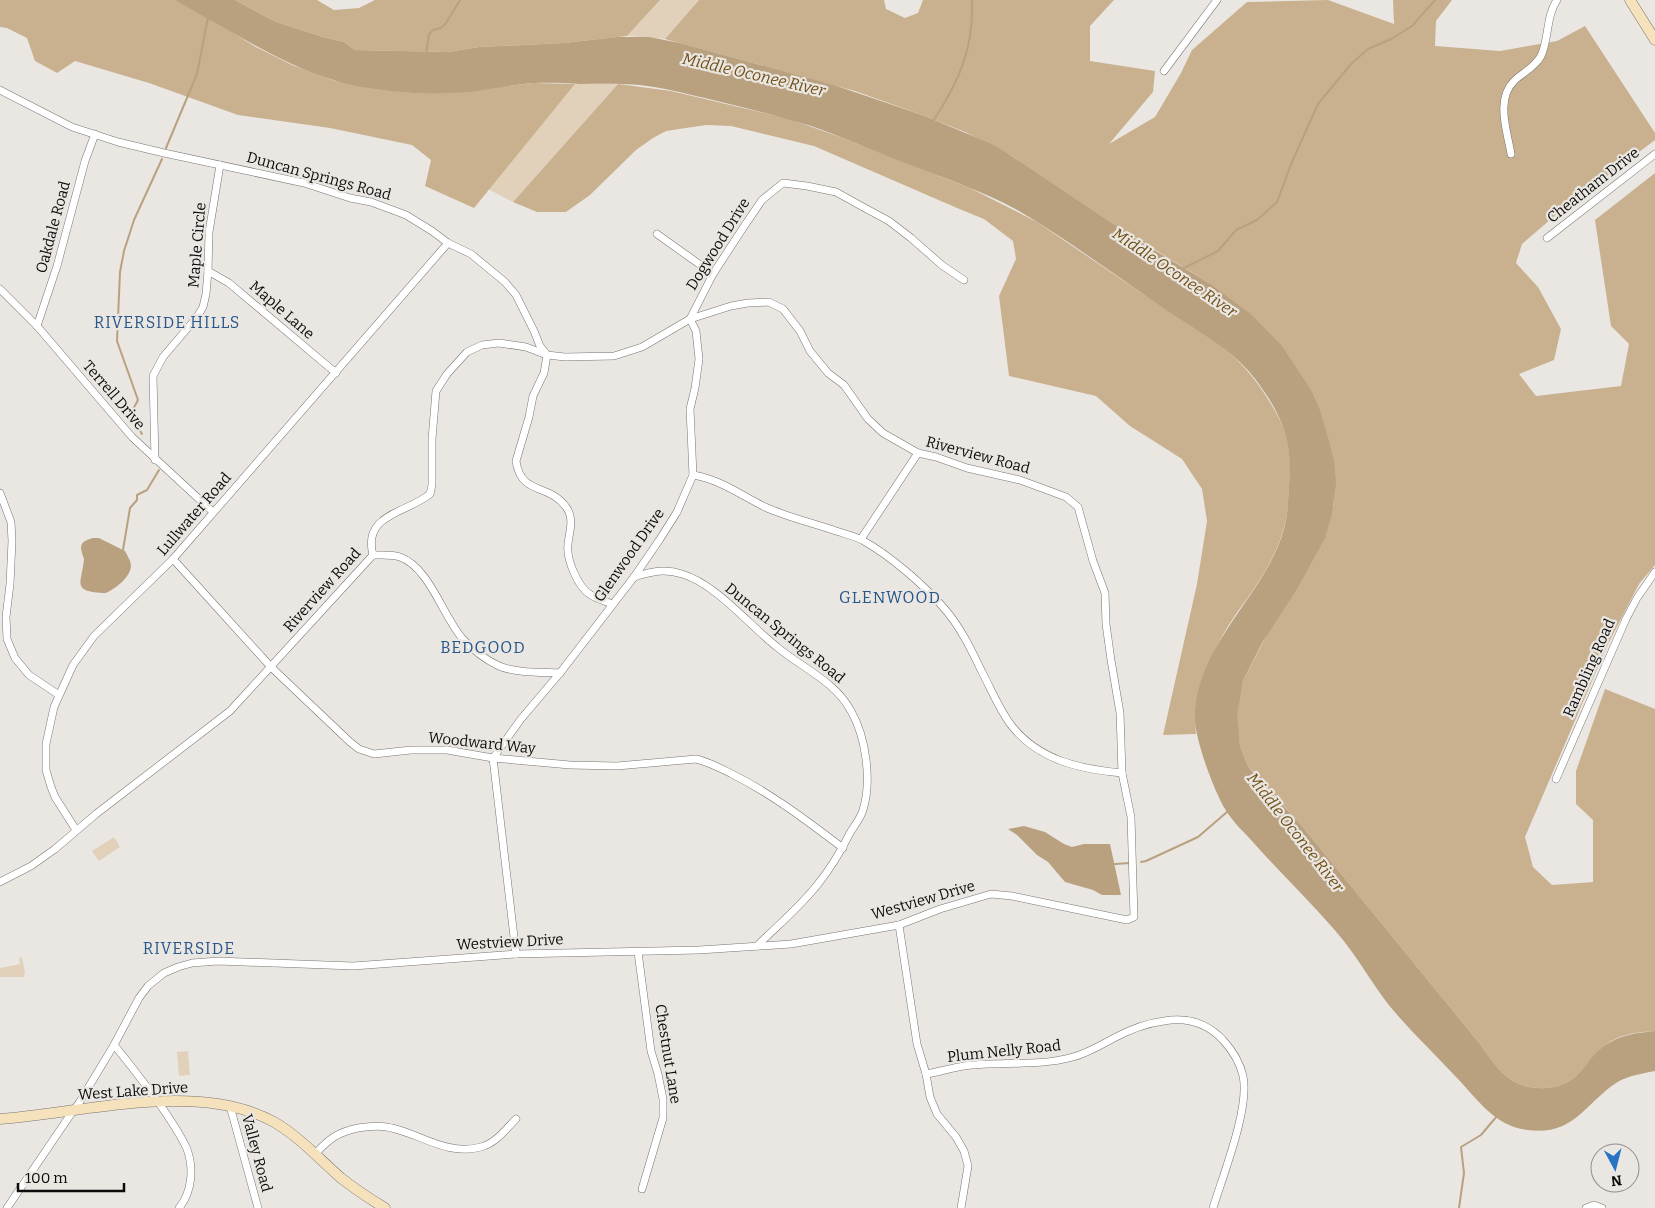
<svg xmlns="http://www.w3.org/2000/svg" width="1655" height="1208" font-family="Bitter,serif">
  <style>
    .green { fill: #e1d1bb }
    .forest { fill: #c9b18f }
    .water { fill: #b9a180 }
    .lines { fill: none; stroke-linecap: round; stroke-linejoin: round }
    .stream { stroke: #b9a180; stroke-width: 2 }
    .minor-casing { stroke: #777571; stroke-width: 8 }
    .secondary-casing { stroke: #777571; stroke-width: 11 }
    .minor { stroke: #fff; stroke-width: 7 }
    .secondary { stroke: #f5e1bb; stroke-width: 10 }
    .labels { text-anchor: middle; stroke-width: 4.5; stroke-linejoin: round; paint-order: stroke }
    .street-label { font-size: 15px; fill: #0d0c0b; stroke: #eae7e3 }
    .water-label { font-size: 16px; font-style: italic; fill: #704f16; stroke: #eae7e3 }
    .neighbourhood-label { font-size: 16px; letter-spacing: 1px; fill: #27568a; stroke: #eae7e3 }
  </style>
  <rect width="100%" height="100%" fill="#eae7e3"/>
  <g class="green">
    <polygon points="660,0 699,0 665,39 627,36"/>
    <polygon points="575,84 618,84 513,202 488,189"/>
    <polygon points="114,837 120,847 99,861 92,851"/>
    <polygon points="22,957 25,973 24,977 0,977 0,968 20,964 19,958"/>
    <polygon points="188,1051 190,1075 179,1076 177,1052"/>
  </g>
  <g class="forest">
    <polygon points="0,0 174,0 209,18 254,46 292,65 332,80 374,89 405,92 448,93 533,83 575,84 474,208 425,186 431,160 412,145 330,128 238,115 149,83 75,61 57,73 35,61 27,38 7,28 0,27"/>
    <polygon points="235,0 317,0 334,10 359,8 375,0 660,0 627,36 564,43 479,47 448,52 355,50 344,42 323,37 276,22"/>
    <path d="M699,0H884L886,9L905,18L918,13L923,0H1114L1090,26V61L1155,71L1153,92L1109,144L1155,117L1181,73L1192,50L1247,2L1328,0L1394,24L1393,0H1452L1436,21L1435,46L1500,51L1557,41L1585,26L1655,133V140L1558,213L1522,244L1516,263L1538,287L1561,329L1554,360L1519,374L1536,396L1621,386L1629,344L1611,326L1595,220L1655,173V565L1639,584L1607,646L1525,837L1533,867L1552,885L1593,882V820L1576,804V771L1605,689L1655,709V1031C1642,1032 1629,1033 1617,1038C1599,1046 1591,1061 1578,1074C1570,1083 1558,1087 1547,1088C1511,1090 1498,1070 1480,1044L1302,826L1248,766L1240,746L1237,725V705L1243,681L1334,504L1209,283L1118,227L1012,156L965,132L925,116L855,91L665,39Z"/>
    <path d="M618,84L671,91L789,119L840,137L970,188L1037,222L1190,326C1225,344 1251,370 1271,404C1289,433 1292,453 1289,487C1288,500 1288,515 1284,528C1275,560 1255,588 1236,614C1213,648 1192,691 1196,734L1163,735L1197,584L1207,521L1202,489L1182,459L1130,426L1096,396L1009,376L999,296L1016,259L1013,241L984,219L957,208L814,146L731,126L706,125L666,131L653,138L636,150L590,195L566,212H537L513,202Z"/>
  </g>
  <g class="water">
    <path d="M174,0H235L276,22L323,37L344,42L355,50L448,52L479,47L564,43L617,37H649L680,43L834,85L925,116L994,145L1021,162L1136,239L1209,283L1252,315L1282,346L1311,390L1320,410L1329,441L1334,461L1336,483L1332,514L1325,538L1297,589L1262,643L1243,681L1237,715L1240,746L1248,766L1255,775L1302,826L1480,1044C1498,1070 1511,1090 1547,1088C1558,1087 1570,1083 1578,1074C1588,1064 1594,1052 1607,1044C1622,1034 1638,1033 1655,1031V1071C1640,1074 1625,1076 1613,1085C1583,1107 1572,1136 1527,1130C1495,1126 1478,1100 1457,1078C1434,1053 1409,1030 1388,1004C1372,983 1359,960 1343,940C1314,905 1281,874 1251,840C1244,832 1235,824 1229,815C1216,798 1196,742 1195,721C1194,645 1265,597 1284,529C1288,515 1288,499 1289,484C1293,441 1282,415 1256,380C1237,355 1213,340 1187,324C1162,308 1138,290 1113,273C1082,252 1052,230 1019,211C983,191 944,178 905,163C874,151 843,137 811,126C779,116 746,108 713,100C691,95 670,89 647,86C625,83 602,84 580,84C561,83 543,82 524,84C505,86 487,90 468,92C431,95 393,93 356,86C289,72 234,31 174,0Z"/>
    <path d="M93,538H99L125,551C127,555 131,561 131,566C130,578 116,588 106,593C70,592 82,583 84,559C80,547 78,542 93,538Z"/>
    <polygon points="1024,826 1045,832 1064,844 1072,847 1084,844 1110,844 1121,895 1102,895 1093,890 1065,882 1048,862 1037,855 1017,835 1008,829"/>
  </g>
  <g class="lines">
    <g class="stream">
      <polyline points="426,54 429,34 433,30 441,28 446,23 460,0"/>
      <path d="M933,121C959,82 974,48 972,0"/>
      <polyline points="166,148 197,74 208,17"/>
      <polyline points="1182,269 1218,251 1236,230 1257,220 1277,202 1292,162 1318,104 1351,64 1368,49 1391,39 1412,26 1435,0"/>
      <polyline points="142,434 130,415 138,400 117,341 120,272 124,251 134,220 162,159"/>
      <polyline points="123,550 130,508 137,500 137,495 147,490 159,470"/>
      <polyline points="1141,862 1146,861 1198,837 1227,812"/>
      <polyline points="1115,864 1130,863"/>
      <polyline points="1459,1208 1464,1173 1461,1147 1481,1135 1497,1116"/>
    </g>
    <g class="minor-casing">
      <g id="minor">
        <polyline points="1164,71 1217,0"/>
        <path d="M0,90L72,127L118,142L164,153L304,183L350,198L371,202L406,215L432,231L448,243L471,254L505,282L516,295L534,331L540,346L547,355L544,373L533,396L529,417L516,461C521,496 549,483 566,507C575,519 569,532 568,544C566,559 578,588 591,595C597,599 605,601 612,604"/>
        <path d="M1511,154C1507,130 1495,99 1515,80C1524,72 1535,67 1541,56C1549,39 1546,16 1557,0"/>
        <polyline points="657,234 713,274"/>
        <polyline points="1547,238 1655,154"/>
        <polyline points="208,271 229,283 336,373"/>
        <polyline points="0,289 37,326 132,437 213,512"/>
        <polyline points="37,326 57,266 85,161 95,134"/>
        <polyline points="155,460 153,376 163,357 197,317 203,307 206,294 208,271 209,232 220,165"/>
        <path d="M693,475C719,479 741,495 765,507C787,517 813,523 836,531C845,534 854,536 862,540C889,555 922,583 943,607C960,626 971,649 982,672C991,689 999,709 1011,725C1038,760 1079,769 1122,773"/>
        <polyline points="0,493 11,522 12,541 10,584 6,617 7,639 15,658 29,675 59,695"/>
        <polyline points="861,539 918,453"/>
        <path d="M373,555C381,555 392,554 400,557C429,567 443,616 462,638C472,649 486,660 499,666C515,673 542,672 560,673"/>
        <path d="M173,559L271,667L350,742L359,749L374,754L411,750H447L493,758L570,765L617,766L696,759C709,762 720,768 732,774C772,794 807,821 843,848"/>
        <path d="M634,577C651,572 664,568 682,574C716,584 749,625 777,647C802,668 835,681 851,711C866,737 872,781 863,810C861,818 854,826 850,833C841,851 830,869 818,884C800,907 777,926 757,946"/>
        <polyline points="1556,779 1626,619 1637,598 1655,572"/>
        <polyline points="76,830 55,797 51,787 46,770 46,744 54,707 73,665 94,636 173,559 448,243"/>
        <polyline points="0,882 31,866 55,849 96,814 230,711 373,555"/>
        <polyline points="899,925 917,1044 926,1074 930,1097 937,1114 956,1137 964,1151 968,1166 961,1208"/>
        <polyline points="638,952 651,1051 658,1074 663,1099 663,1118 642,1189"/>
        <polyline points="516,954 493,758 521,719 560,673 634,577 660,539 677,512 693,475 690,409 695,388 699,359 696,331 690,319 713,274 743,228 762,200 783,183 807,186 836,192 863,207 889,221 911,238 943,266 964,280"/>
        <path d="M114,1045C130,1064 144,1083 159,1103C169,1118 180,1133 187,1149C194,1169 192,1192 179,1208"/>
        <path d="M926,1074C939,1072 951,1068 964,1066C1000,1061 1037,1067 1073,1057C1088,1053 1101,1045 1114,1038C1129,1030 1148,1023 1164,1021C1187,1017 1207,1023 1223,1040C1232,1050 1240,1062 1243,1076C1250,1108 1223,1175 1213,1208"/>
        <polyline points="230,1106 258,1208"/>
        <path d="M316,1153C329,1139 338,1132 358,1128C369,1126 381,1125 392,1128C422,1135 448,1156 481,1147C496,1143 506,1129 516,1119"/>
        <path d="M7,1208L73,1111L79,1103L114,1045L139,998L148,986L164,973L178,967L192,963L218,961L353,966L516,954L699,950L791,944L899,925L940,909L991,894L1012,896L1127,920L1134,917L1131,817L1122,773L1120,713L1111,660L1106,624L1105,593L1093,561L1078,507L1066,497L1020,480L967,468L936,457L918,453L883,433L868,419L844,385L828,373L810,351L800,331L783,309L769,302L748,303L731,306L690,319L642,347L614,356L565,357L547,355L526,347L499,343L482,345L467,352L447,374L436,391L432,439V485L430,494C407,513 362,514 373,555"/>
        <polyline points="1586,1208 1594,1205 1602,1208"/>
      </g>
    </g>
    <g class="secondary-casing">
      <g id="secondary">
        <polyline points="1630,0 1655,40"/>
        <path d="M0,1119C83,1113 198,1080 274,1122C300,1137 319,1159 341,1178C355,1189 370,1199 385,1208"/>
      </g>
    </g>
    <use href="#minor" class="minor"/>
    <use href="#secondary" class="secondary"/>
  </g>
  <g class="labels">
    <g class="street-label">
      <text transform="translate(319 176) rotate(15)" y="5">Duncan Springs Road</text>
      <text transform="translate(1593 185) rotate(-38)" y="5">Cheatham Drive</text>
      <text transform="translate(53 227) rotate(-75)" y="5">Oakdale Road</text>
      <text transform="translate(718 244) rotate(-58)" y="5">Dogwood Drive</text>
      <text transform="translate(197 245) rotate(-85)" y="5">Maple Circle</text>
      <text transform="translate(282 310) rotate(41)" y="5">Maple Lane</text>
      <text transform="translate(114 395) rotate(49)" y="5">Terrell Drive</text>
      <text transform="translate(978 455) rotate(15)" y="5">Riverview Road</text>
      <text transform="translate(194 514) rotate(-49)" y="5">Lullwater Road</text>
      <text transform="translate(629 555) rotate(-55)" y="5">Glenwood Drive</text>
      <text transform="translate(322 590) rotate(-48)" y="5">Riverview Road</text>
      <text transform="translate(785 633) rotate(39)" y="5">Duncan Springs Road</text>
      <text transform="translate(1589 668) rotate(-66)" y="5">Rambling Road</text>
      <text transform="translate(482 743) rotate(6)" y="5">Woodward Way</text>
      <text transform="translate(923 900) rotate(-16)" y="5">Westview Drive</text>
      <text transform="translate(510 942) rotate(-3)" y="5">Westview Drive</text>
      <text transform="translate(1004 1051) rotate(-6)" y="5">Plum Nelly Road</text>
      <text transform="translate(668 1054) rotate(81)" y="5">Chestnut Lane</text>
      <text transform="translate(133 1091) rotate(-4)" y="5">West Lake Drive</text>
      <text transform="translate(257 1153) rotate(75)" y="5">Valley Road</text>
    </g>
    <g class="water-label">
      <text transform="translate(754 74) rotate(13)" y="6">Middle Oconee River</text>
      <text transform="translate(1175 272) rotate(34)" y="6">Middle Oconee River</text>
      <text transform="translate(1296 832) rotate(52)" y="6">Middle Oconee River</text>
    </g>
    <g class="neighbourhood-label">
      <text x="167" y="328">RIVERSIDE HILLS</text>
      <text x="890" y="603">GLENWOOD</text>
      <text x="483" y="653">BEDGOOD</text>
      <text x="189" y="954">RIVERSIDE</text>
    </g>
  </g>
  <g transform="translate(1615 1168) rotate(173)"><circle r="24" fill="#eae7e3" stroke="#928f8d"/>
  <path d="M0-4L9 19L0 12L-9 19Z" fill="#2873c3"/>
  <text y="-8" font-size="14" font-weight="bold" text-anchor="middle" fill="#0d0c0b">N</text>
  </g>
  <path d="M18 1183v8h106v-8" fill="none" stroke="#0d0c0b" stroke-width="2.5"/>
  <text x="25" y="1183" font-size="15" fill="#0d0c0b" stroke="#eae7e3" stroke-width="4" paint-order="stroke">100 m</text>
</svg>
